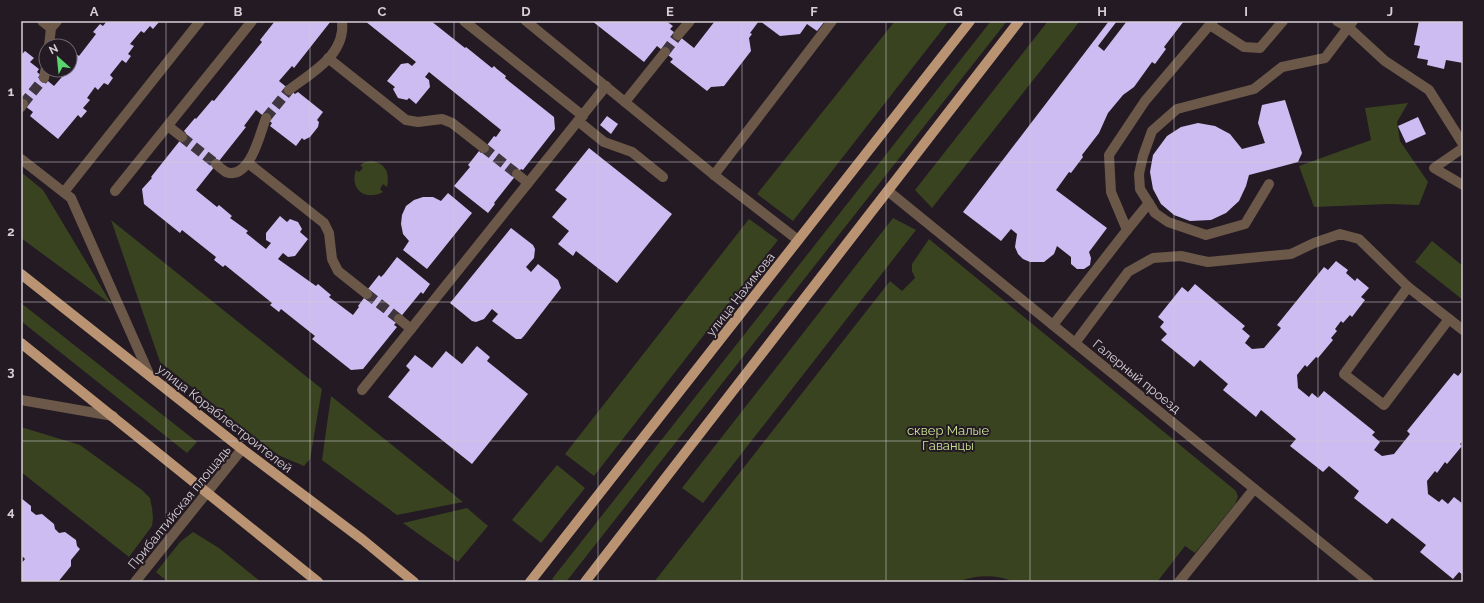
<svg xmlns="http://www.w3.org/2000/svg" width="1484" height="603" font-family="Raleway,sans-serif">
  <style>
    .green { fill: #394320 }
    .building { fill: #ccbcf2 }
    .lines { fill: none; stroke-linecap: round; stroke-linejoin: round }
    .minor-tunnel { stroke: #3e353e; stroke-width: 10; stroke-dasharray: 10 5; stroke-linecap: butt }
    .minor { stroke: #6b5848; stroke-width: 10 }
    .major { stroke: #b99372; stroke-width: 10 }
    .grid { fill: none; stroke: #d6d0d6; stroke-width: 1; stroke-opacity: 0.55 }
    .labels { text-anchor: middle; stroke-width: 4; stroke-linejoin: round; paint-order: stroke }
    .street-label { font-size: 13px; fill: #d6d0d6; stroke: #231a23 }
    .park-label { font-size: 13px; fill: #c7e091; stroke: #231a23 }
    .neatline { fill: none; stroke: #d6d0d6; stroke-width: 1.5 }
    .grid-label { font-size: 13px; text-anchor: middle; font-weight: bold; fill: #d6d0d6 }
  </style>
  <rect width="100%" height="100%" fill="#231a23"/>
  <g class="green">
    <polygon points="895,21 949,21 793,221 757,194"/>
    <polygon points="991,21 1007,21 566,582 556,582 552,579"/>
    <polygon points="1048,21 1080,21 932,208 915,190"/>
    <polygon points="1408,103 1397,122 1400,141 1428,182 1419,205 1388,204 1314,207 1299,166 1371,140 1365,108"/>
    <path d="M372,161C386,164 390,173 387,187L383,184L380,189L383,192C366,201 349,190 356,170L359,172L363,168L360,165L365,162Z"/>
    <polygon points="21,172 43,190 112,305 21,238"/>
    <polygon points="893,218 916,230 703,503 682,488"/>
    <polygon points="749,219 778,240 594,476 565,454"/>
    <polygon points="111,220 322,389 310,459 304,466 278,455 160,362"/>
    <path d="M929,239L1236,491L1238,497L1235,504L1195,553L1185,546L1157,582H1013C996,574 975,575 958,582H654L890,281L902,291L915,278L912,271V264Z"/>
    <polygon points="1432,241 1463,266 1463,300 1415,262"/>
    <polygon points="21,303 197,442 187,453 21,321"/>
    <polygon points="331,396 463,502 397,515 322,460"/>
    <polygon points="21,427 80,445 142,490 150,498 152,508 153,518 152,526 129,557 21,472"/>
    <polygon points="557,465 585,488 541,543 512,520"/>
    <polygon points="467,508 488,526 458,562 403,523"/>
    <polygon points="193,532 219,548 261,582 168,582 156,572 180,542"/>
  </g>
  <g class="building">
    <polygon points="107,21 159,22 153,29 150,26 144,33 141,31 130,44 134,46 128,54 131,56 126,63 122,60 110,75 113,78 108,85 104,83 98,90 95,87 87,98 90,100 83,108 87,111 81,118 78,115 58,139 30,116 33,112 21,103 21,53 22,54 25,51 34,58 30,62 39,69 37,72 54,86 68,70 70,70 70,67 72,64 70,60 76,54 79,56 96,34 93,32 100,24 103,26"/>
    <polygon points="275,21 331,21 294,68 292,66 279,81 295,94 298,92 323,112 317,120 319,122 318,127 310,137 304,140 302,138 296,146 270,126 272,123 256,110 244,126 246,127 196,190 217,207 219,205 232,216 230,218 248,231 246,233 266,249 271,243 266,240 266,233 280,216 287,222 290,219 298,222 302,229 300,232 308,239 295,256 288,257 283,253 278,259 316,286 318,284 331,295 329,297 353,315 359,307 358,306 370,290 368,289 379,275 381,277 384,274 397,257 430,284 423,294 421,292 394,325 397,327 363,369 351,370 312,339 315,336 281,309 279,312 270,305 272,303 225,265 223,267 214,260 216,257 182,230 180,233 144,204 142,189 152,178 151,177 186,133 184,131 195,118 196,119 212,100 214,101 262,42 260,40"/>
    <polygon points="365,21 431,21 465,48 466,47 492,68 494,66 497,69 506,76 505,78 554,117 555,129 523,170 521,169 517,174 494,203 495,204 488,213 454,186 470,167 468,165 479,151 481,153 494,136 496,137 501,130 429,72 425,77 429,80 430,87 416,104 409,98 407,100 398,98 393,89 395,87 387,81 401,64 408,63 412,66 416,62"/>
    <polygon points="592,21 666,21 673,26 670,29 694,48 715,21 759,21 750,33 752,34 749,38 751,51 724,86 711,87 707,91 670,62 673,59 657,46 644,62"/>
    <polygon points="760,21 825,21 817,31 807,24 800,34 780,36"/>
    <polygon points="1109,21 1117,21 1098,46 1104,51 1127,21 1184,21 1164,47 1166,49 1155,64 1152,62 1134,87 1123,95 1108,113 1099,133 1082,155 1083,157 1071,173 1069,172 1056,190 1107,228 1089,252 1091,258 1090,265 1084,269 1077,269 1071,264 1071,257 1057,246 1054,254 1044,262 1030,262 1023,259 1018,254 1015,247 1017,234 1011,229 1001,241 963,212"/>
    <polygon points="1419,21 1463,21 1463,63 1446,60 1444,69 1427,65 1428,60 1417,58 1420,46 1414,45"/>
    <polygon points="1285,100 1302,153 1298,162 1249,175 1246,186 1239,201 1226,213 1211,220 1190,221 1174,215 1161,204 1153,189 1150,172 1153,155 1167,136 1181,127 1198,123 1215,126 1230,134 1242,149 1265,143 1258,123 1262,105"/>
    <polygon points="607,116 618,124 611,134 600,125"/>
    <polygon points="1418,117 1426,134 1406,143 1398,126"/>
    <polygon points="589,148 672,214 617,283 576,251 573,256 558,244 569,231 552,217 567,199 555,190"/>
    <polygon points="448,193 472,213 427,269 403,250 409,241 403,234 401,224 402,215 406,206 414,200 423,197 433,197 441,201"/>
    <polygon points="511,228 533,245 535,249 534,258 526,267 531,272 538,264 558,280 561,288 524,336 521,339 516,339 492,321 498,314 492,309 484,319 476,322 472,321 450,303"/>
    <polygon points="1336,261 1348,270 1346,273 1355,281 1357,278 1369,288 1361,297 1365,300 1352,317 1350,315 1343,323 1341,321 1335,329 1337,331 1331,338 1333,340 1318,358 1316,357 1307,367 1305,365 1297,375 1298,388 1309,397 1312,393 1318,398 1324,391 1375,432 1372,435 1380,442 1374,450 1382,456 1394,454 1410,434 1407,431 1454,373 1458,376 1463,370 1463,441 1460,444 1462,446 1447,464 1445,462 1437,473 1435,471 1427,481 1428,494 1439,502 1442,499 1448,504 1454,497 1463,504 1463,575 1459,572 1453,579 1420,552 1426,545 1392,518 1387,524 1354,498 1359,491 1329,466 1323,472 1290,446 1296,439 1261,410 1256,417 1223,390 1228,384 1200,360 1194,367 1161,340 1167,334 1160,327 1164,322 1158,317 1182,287 1188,292 1195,284 1245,326 1242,329 1250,336 1245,343 1252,349 1264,348 1281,328 1277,325 1324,267 1328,270"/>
    <polygon points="477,346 490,357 487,361 528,394 472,464 388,397 410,370 406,366 415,355 432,368 446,351 462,364"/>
    <polygon points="21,498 31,506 31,511 36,515 42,514 54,524 55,529 59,533 65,532 76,540 77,546 80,549 71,560 71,566 58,582 21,582 21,564 25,559 21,555"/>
  </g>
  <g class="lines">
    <g class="minor-tunnel">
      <polyline points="665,52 678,35"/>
      <polyline points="23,104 44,78"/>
      <polyline points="266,118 289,90"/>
      <polyline points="182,137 216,164"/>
      <polyline points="484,148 517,174"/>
      <polyline points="367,294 399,319"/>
    </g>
    <g class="minor">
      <polyline points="42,21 51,28"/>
      <polyline points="464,21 583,116"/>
      <polyline points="526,21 714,175 798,240"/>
      <polyline points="1337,21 1348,27 1385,61 1429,90 1463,144"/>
      <polyline points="1210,25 1244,47 1260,48 1283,21"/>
      <polyline points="678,35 690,21"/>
      <polyline points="49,46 51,28 57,21"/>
      <polyline points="328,58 406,120 418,122 442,119 452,123 484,148"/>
      <polyline points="44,78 46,67"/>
      <path d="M289,90C312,72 346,55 342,21"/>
      <polyline points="625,102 665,52"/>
      <polyline points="21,107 23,104"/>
      <polyline points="578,121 604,142 632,152 663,177"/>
      <polyline points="168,126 182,137"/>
      <polyline points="1463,148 1434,168 1463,185"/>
      <polyline points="21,159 71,198 150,376"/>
      <polyline points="248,163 324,223 329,233 332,259 338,271 367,294"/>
      <path d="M216,164C219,167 223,170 226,172C250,181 260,133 266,118"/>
      <polyline points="517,174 528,183"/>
      <polyline points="714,175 832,21"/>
      <polyline points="1269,184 1245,224 1206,235 1168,222 1155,213 1140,189 1139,174 1143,156 1152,131 1177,109 1254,89 1282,67 1325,58 1353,21"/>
      <polyline points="115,191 252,21"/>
      <polyline points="888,191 1369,582"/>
      <polyline points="64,192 200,21"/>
      <polyline points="1127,230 1149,203"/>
      <polyline points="1408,287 1449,319"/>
      <polyline points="399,319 411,329"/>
      <polyline points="1053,325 1127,230 1111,192 1109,155 1145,101 1213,21"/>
      <polyline points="1075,343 1128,272 1153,258 1181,256 1208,262 1291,254 1314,243 1340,234 1359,239 1408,287 1344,374 1384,405 1449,319 1463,330"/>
      <polyline points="362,390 606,86"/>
      <polyline points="21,400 113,416"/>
      <polyline points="135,582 242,449"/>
      <polyline points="1179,582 1254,489"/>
    </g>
    <g class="major">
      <polyline points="21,274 242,449 363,540 414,582"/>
      <polyline points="21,343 318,582"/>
      <polyline points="530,582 970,21"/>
      <polyline points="585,582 1019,21"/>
    </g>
  </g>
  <path class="grid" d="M166,21V582M310,21V582M454,21V582M598,21V582M742,21V582M886,21V582M1030,21V582M1174,21V582M1318,21V582M21,162H1463M21,302H1463M21,441H1463"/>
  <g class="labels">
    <g class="street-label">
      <text transform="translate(740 294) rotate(-52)" y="5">улица Нахимова</text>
      <text transform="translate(1137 376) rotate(39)" y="5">Галерный проезд</text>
      <text transform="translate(225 418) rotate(38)" y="5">улица Кораблестроителей</text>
      <text transform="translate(179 507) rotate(-51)" y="5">Прибалтийская площадь</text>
    </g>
    <g class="park-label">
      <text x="948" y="435">сквер Малые<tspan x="948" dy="15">Гаванцы</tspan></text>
    </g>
  </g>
  <rect width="1484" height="603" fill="none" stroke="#231a23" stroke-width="44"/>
  <g transform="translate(58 58) rotate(333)"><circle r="19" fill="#231a23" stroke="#6b636b"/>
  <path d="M0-3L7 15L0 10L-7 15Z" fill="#5ad56e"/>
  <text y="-6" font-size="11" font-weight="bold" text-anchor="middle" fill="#d6d0d6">N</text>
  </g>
  <rect x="22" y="22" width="1440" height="559" class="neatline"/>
  <g class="grid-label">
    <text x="94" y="16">A</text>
    <text x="238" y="16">B</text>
    <text x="382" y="16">C</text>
    <text x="526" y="16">D</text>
    <text x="670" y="16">E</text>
    <text x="814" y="16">F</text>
    <text x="958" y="16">G</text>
    <text x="1102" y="16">H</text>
    <text x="1246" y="16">I</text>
    <text x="1390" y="16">J</text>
    <text x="11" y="96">1</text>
    <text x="11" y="236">2</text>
    <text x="11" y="376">3</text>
    <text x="11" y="516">4</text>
  </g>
</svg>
